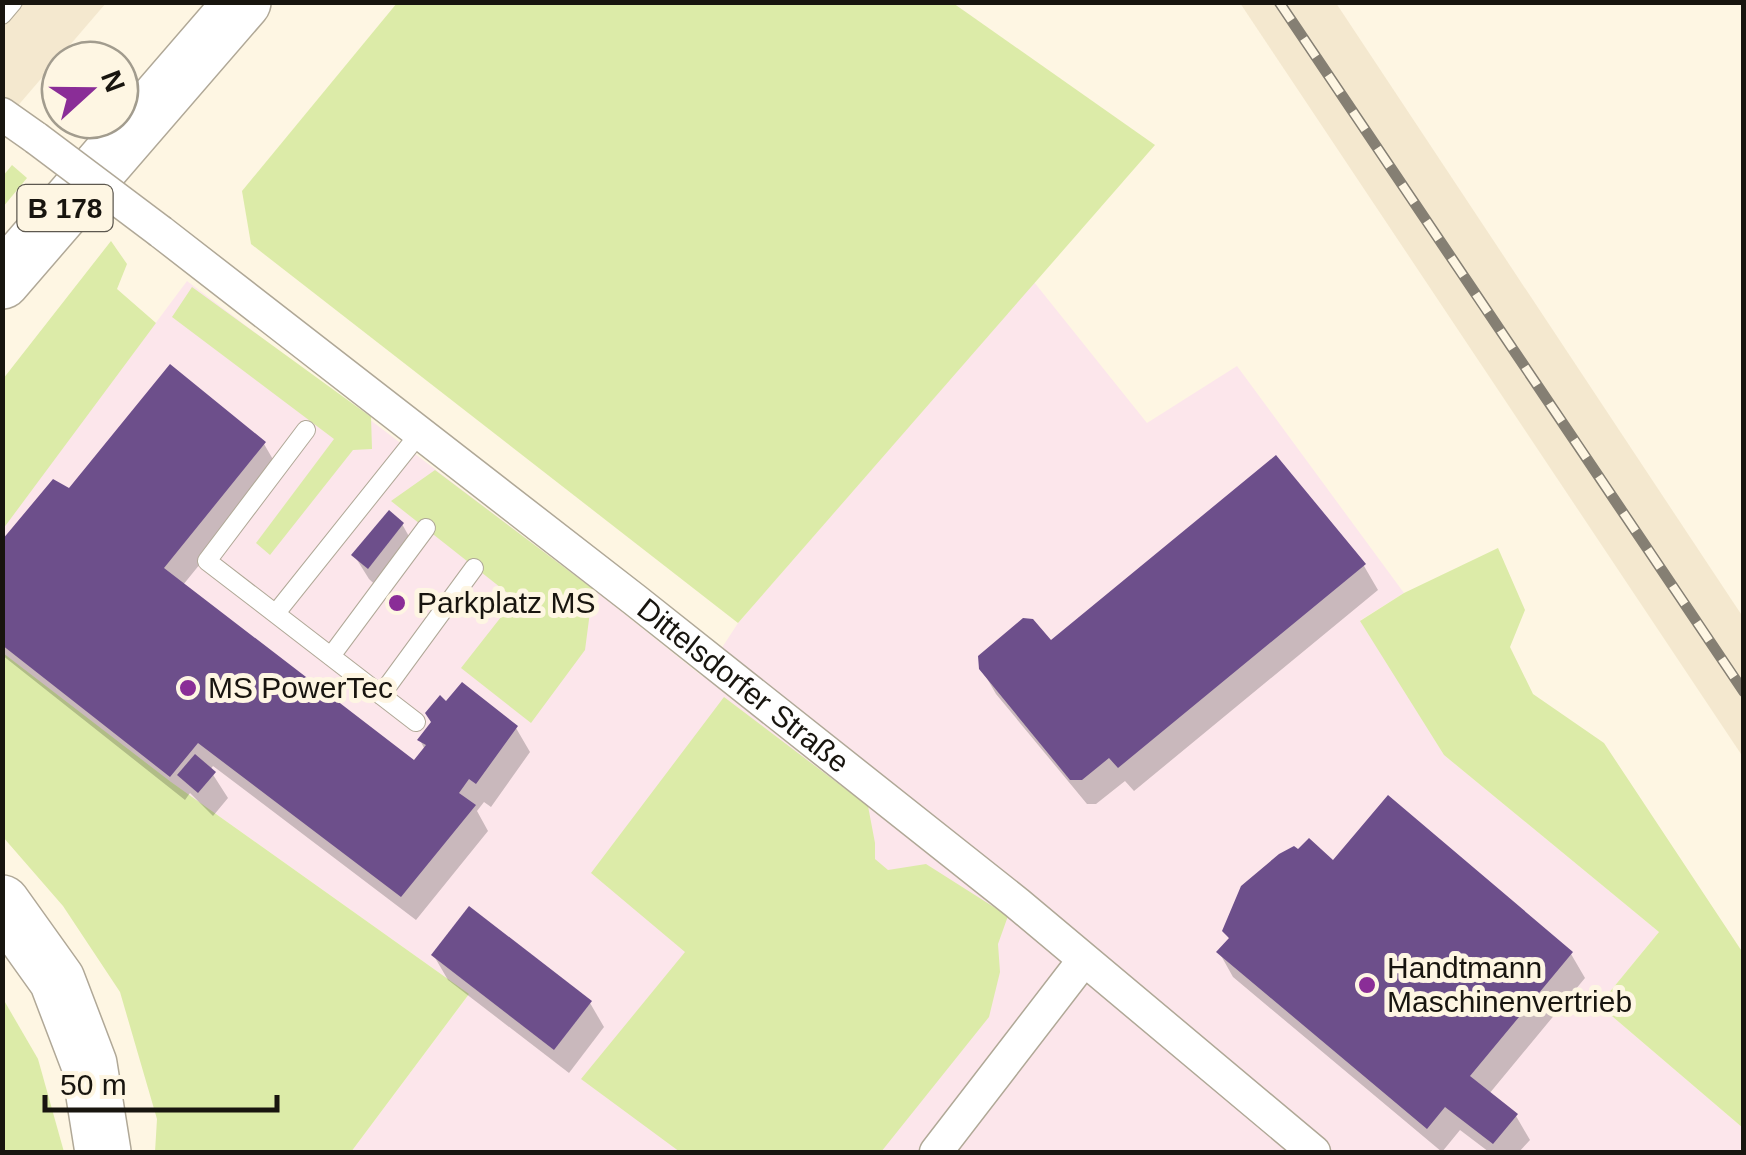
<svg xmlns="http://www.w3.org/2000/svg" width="1746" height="1155" font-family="Helvetica,sans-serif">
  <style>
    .built { fill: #f4e8cf }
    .industrial { fill: #fce6eb }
    .green { fill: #dceba8 }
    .shadow { fill: #0003 }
    .building { fill: #6d4f8b }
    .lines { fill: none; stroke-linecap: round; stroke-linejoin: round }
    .lane-casing { stroke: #b0a897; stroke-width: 20 }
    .street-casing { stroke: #b0a897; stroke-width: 35 }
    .highway-casing { stroke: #b0a897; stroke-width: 58 }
    .lane { stroke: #fff; stroke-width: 18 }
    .street { stroke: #fff; stroke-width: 32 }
    .highway { stroke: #fff; stroke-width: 55 }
    .rail-casing { stroke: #857f73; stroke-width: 11 }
    .rail { stroke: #fef6e3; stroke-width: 8; stroke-dasharray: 22; stroke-linecap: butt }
    .street-bridge-casing { stroke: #b0a897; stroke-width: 35; stroke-linecap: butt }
    .street-bridge { stroke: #fff; stroke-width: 32 }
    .poi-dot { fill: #8a2d97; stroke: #fef6e3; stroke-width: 4 }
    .labels { text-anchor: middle; stroke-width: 10; stroke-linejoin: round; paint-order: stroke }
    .shield { fill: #fef6e3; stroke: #5d584f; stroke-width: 2.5 }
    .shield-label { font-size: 28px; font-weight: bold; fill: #18150f }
    .poi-label { font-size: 30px; fill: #18150f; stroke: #fef6e3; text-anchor: start }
    .street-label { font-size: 30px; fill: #18150f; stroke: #fef6e3 }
  </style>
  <rect width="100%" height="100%" fill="#fef6e3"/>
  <g class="built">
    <polygon points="3,3 106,3 3,123"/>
    <polygon points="1240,3 1336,3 1743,617 1743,757"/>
  </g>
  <polygon class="industrial" points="187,281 593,589 703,677 738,623 1034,282 1147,423 1237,366 1404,593 1361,620 1444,755 1659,932 1599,1005 1743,1128 1743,1152 351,1152 469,994 171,782 3,653 2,529"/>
  <g class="green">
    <polygon points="397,3 953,3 1155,145 738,623 251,244 242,191"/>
    <polygon points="12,165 27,178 3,207 3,176"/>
    <polygon points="111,241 127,264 117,289 156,323 3,529 3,379"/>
    <polygon points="192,287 371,417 372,449 353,450 270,555 256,543 334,439 172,317"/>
    <polygon points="435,470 593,589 585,650 531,723 461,668 515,599 391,501"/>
    <polygon points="1498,548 1525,610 1510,647 1533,694 1604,743 1743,953 1743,1128 1599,1005 1659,932 1444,755 1360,621 1404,593"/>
    <polygon points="3,653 171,782 469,994 351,1152 155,1152 157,1119 120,992 63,906 3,837"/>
    <polygon points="724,697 868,806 875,843 875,859 888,870 926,864 1008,916 998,944 1000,972 989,1017 881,1152 680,1152 581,1079 685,952 591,873"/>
    <polygon points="2,997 38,1059 64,1152 3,1152"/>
  </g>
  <g class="shadow">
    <polygon points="264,444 278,468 183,585 415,763 425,750 420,740 516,728 530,752 491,807 484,802 477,811 488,831 416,920 213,766 210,770 228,798 213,816 190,793 185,800 2,655 2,544 69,492"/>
    <polygon points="1275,458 1364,566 1378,590 1134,791 1125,781 1096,804 1087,804 996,694 981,668 1050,644"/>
    <polygon points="402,524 416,549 383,592 369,579 354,555"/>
    <polygon points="1333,864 1571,954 1585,978 1489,1094 1516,1116 1530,1140 1519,1152 1489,1152 1460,1130 1442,1152 1233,977 1219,952 1230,940 1224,930"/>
    <polygon points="434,956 590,1003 604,1027 569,1073 448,980"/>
  </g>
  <g class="building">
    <polygon points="170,364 266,442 164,568 414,760 426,745 417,740 431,722 425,713 440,695 446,701 462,682 518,726 476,784 469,779 459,793 476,805 401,897 198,743 170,777 2,645 2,540 53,479 69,488"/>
    <polygon points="1276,455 1366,564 1118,768 1109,758 1082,780 1070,780 979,669 978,656 1023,618 1033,619 1051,640"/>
    <polygon points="389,510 404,523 368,569 351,555"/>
    <polygon points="195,754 216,772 198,793 177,775"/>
    <polygon points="1388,795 1573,952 1470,1076 1518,1114 1493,1144 1445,1107 1427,1129 1216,952 1229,938 1222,931 1241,886 1279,854 1294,846 1298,849 1309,838 1333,860"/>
    <polygon points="469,906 592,1001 554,1050 431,955"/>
  </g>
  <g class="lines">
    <g class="lane-casing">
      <g id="lane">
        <polyline points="2,15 13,2"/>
        <polyline points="306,430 207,561 416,722"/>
        <polyline points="276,613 419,434"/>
        <polyline points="331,656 426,528"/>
        <polyline points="381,695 474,568"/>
      </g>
    </g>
    <g class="street-casing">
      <g id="street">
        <polyline points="2,114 36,138"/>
        <path id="s1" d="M161,232L635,600L1017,903L1314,1152"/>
        <polyline points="936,1152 1083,961"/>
      </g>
    </g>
    <g class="highway-casing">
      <g id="highway">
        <polyline points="2,281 243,2"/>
        <polyline points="2,903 57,980 89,1064 103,1152"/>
      </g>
    </g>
    <use href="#lane" class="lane"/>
    <use href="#street" class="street"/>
    <use href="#highway" class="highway"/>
    <g class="rail-casing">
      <polyline id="rail" points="1279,2 1744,692"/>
    </g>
    <use href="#rail" class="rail"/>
    <g class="street-bridge-casing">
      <polyline id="street-bridge" points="36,138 161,232"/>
    </g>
    <use href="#street-bridge" class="street-bridge"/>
  </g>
  <g class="poi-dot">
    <circle cx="397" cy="603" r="10"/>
    <circle cx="188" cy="688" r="10"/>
    <circle cx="1367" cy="985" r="10"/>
  </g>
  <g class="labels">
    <rect class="shield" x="17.5" y="185" width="95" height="46" rx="8"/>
    <g class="shield-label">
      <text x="65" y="218">B 178</text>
    </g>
    <g class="poi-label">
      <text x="417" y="613">Parkplatz MS</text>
      <text x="208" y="698">MS PowerTec</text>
      <text x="1387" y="978">Handtmann<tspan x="1387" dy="34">Maschinenvertrieb</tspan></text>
    </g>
    <g class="street-label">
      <text dy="10" stroke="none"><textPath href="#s1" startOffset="738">Dittelsdorfer Straße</textPath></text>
    </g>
  </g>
  <rect width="1746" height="1155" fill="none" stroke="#18150f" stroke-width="10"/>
  <g transform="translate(90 90) rotate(69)"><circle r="48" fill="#fef6e3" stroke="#a29c8e" stroke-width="2.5"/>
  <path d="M0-8L18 38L0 25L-18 38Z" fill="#8a2d97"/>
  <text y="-15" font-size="28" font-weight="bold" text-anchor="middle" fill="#18150f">N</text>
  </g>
  <path d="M45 1095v15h232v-15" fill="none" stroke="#18150f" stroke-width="5"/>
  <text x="60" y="1095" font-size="30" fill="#18150f" stroke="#fef6e3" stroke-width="8" paint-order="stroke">50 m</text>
</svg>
